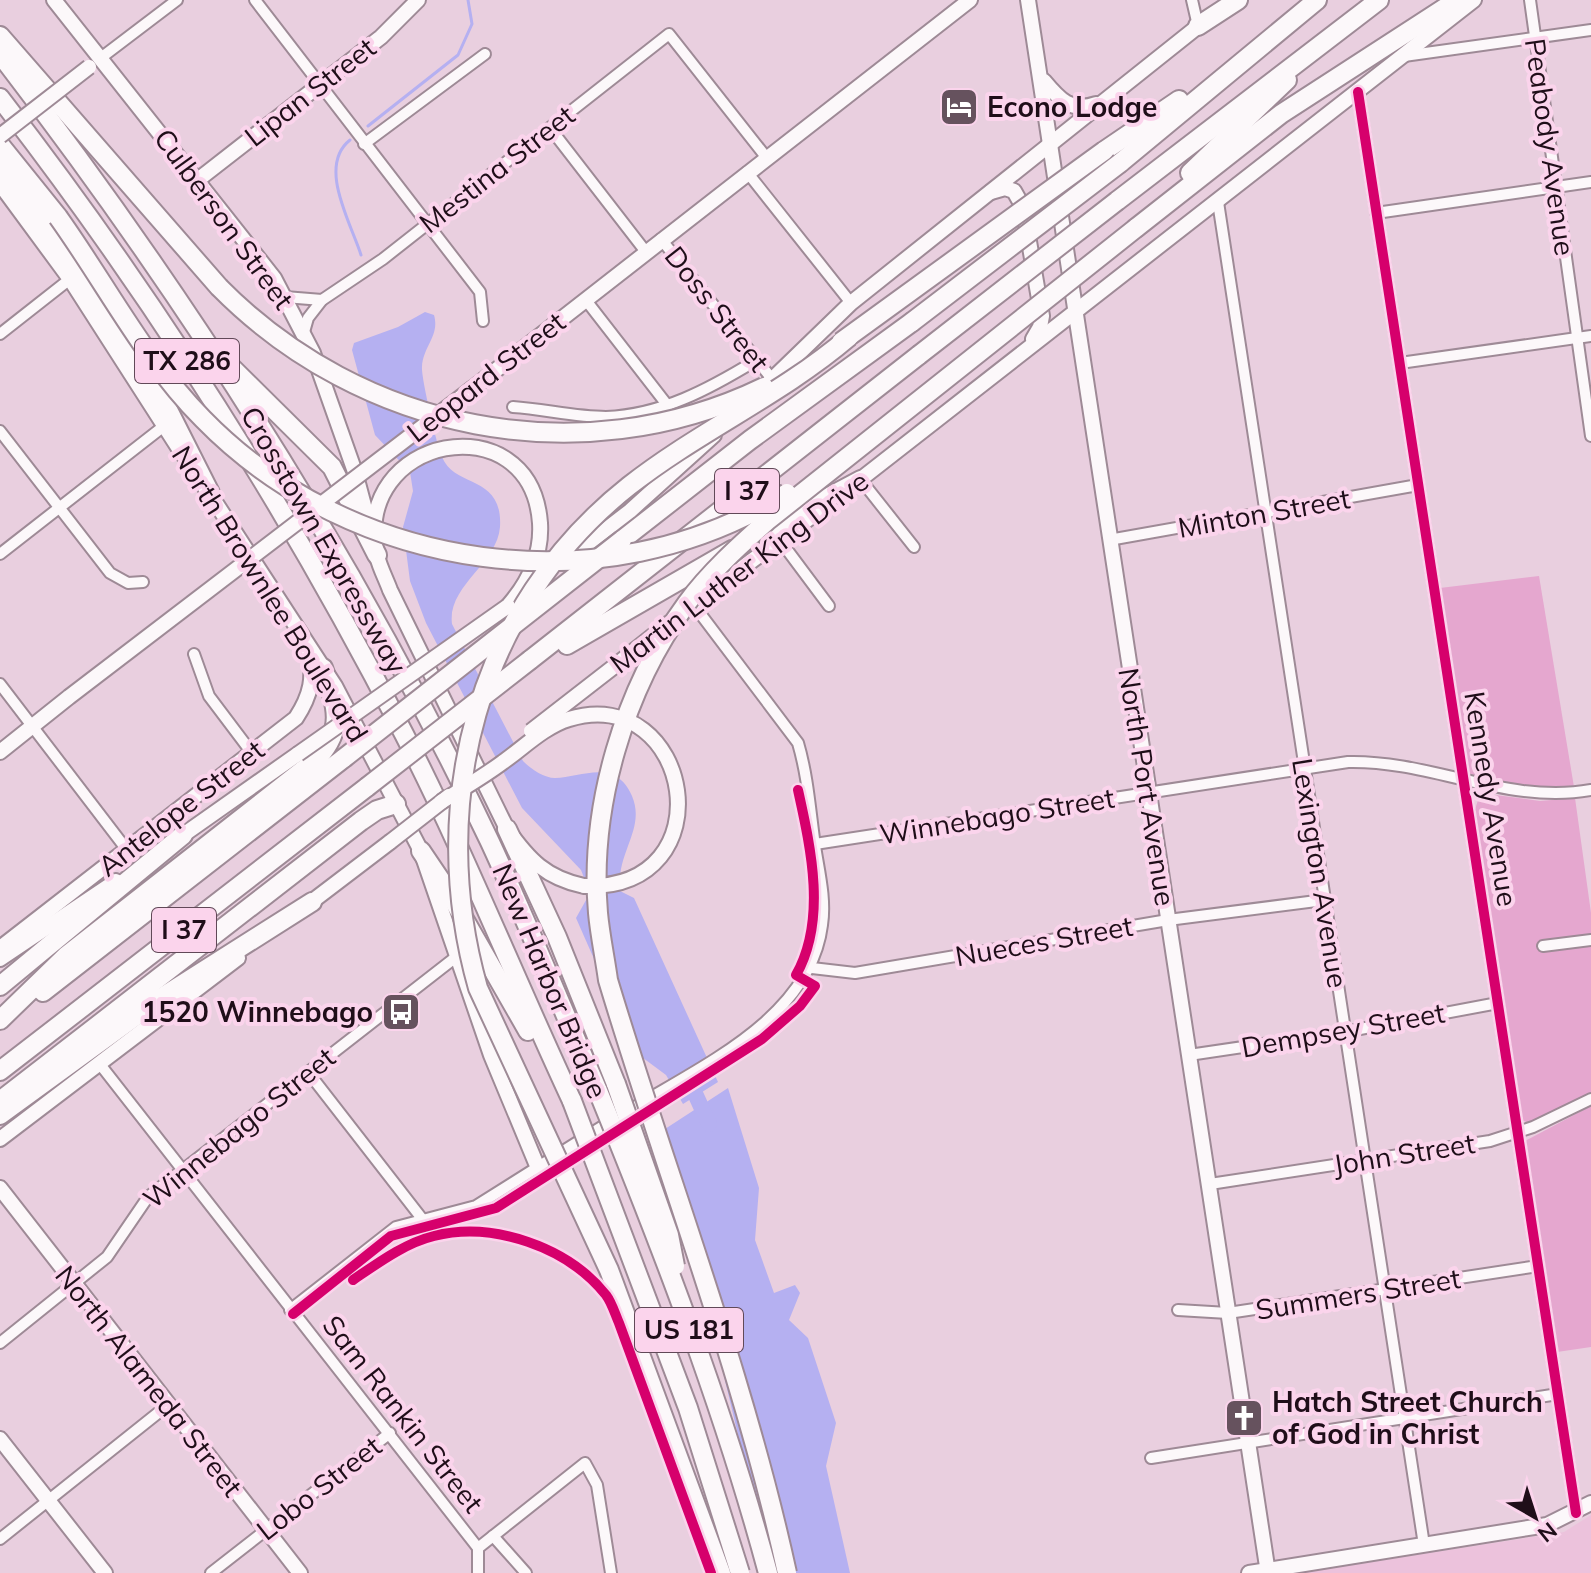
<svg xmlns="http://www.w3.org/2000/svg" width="1591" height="1573" font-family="Mulish,sans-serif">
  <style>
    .built { fill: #ecc2dc }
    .green { fill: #e5a7cf }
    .water { fill: #b5b0f1 }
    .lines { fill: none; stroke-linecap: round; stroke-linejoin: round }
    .stream { stroke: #b5b0f1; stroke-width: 3 }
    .river { stroke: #b5b0f1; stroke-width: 16 }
    .street-casing { stroke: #9e8a96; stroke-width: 14 }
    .secondary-casing { stroke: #9e8a96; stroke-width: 18 }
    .highway-casing { stroke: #9e8a96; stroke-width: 22 }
    .street { stroke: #fcf8fa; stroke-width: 10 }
    .secondary { stroke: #fcf8fa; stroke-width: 14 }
    .highway { stroke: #fcf8fa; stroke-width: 18 }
    .secondary-bridge-casing { stroke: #9e8a96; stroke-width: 18; stroke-linecap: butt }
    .highway-bridge-casing { stroke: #9e8a96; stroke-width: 22; stroke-linecap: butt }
    .secondary-bridge { stroke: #fcf8fa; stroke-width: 14 }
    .highway-bridge { stroke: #fcf8fa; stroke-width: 18 }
    .cycleway-casing { stroke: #fbd4ec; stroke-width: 15 }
    .cycleway { stroke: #d6006c; stroke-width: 10 }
    .labels { text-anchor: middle; stroke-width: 8; stroke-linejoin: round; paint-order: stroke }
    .shield { fill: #fbd4ec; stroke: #614958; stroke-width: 2 }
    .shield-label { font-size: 26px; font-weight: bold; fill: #1f0e19 }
    .street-label { font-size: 28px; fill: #1f0e19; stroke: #fbd4ec }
    .poi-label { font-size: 28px; font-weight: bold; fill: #1f0e19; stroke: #fbd4ec; text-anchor: start }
  </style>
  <rect width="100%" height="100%" fill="#e9cfdf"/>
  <polygon class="built" points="1591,1515 1591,1573 1299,1573 1564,1532"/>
  <g class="green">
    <polygon points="1539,576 1574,787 1535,789 1471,776 1468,772 1440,588"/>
    <polygon points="1488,794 1540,801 1575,798 1591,913 1591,1093 1528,1123 1522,1120 1474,813 1478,800"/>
    <polygon points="1591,1106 1591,1347 1557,1352 1525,1141"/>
  </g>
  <g class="water">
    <path d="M425,312L434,315C440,336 423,346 422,367C421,377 437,446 442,457C455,489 503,474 500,527C497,564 447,586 452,624L523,761C531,769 544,778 555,778C581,778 615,757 632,796C646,829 616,852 620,891L634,898L718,1082L683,1104L666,1075L635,1052L576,918L590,893L581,870L522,808L426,623L410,581L403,527L413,491L410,472L375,435L352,350L354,343L398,327Z"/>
    <polygon points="728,1088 759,1188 755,1240 774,1293 795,1285 800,1293 789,1320 808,1338 836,1423 826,1466 850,1573 771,1573 665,1129"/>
  </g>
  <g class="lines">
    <g class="stream">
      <polyline points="368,126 458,55 472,24 468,0"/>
      <path d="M350,140C317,166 351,223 361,255"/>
    </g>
    <polyline class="river" points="687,1076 709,1124"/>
    <g class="street-casing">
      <g id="street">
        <polyline points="255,0 480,292 483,321"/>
        <polyline points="1192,0 1198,26"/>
        <polyline points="1530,0 1591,436"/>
        <polyline points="1404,56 1591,30"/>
        <polyline points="102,57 177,0"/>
        <polyline points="1358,92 1576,1513"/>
        <polyline points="550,128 646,252"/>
        <polyline points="364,144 485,54"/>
        <polyline points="747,172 851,303"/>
        <polyline points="1218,202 1424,1545"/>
        <polyline points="1376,213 1591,182"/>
        <polyline points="661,239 772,379"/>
        <polyline points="285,297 322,300"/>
        <polyline points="585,299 668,406"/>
        <polyline points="304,332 308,318 322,300 383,259 669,34 766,157"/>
        <polyline points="0,334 70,279"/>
        <polyline points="1400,363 1591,336"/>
        <path d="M513,407C544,409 575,417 606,417C661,415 709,389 755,361"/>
        <polyline points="0,431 110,573 128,583 143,582"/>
        <polyline points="861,480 914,547"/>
        <polyline points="779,539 829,606"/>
        <polyline points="1109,540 1418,485"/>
        <polyline points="0,554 164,426"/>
        <polyline points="194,654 209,696 252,753"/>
        <polyline points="0,684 127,850"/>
        <path d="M815,844L1348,762C1431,760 1508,805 1591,790"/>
        <polyline points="1543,946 1591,940"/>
        <polyline points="812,968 855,973 1168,920 1324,900"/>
        <polyline points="1189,1055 1344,1032 1498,1003"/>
        <polyline points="99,1063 478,1548 478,1573"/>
        <polyline points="308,1072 423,1220"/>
        <path d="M625,1113C698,1067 810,1020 822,925C826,899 819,872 815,846C810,811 808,777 798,743L693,604"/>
        <polyline points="1210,1184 1490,1141 1533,1127 1591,1099"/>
        <polyline points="290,1310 396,1227 476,1206 611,1121"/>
        <polyline points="1178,1310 1228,1313 1538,1266"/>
        <polyline points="0,1343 107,1257 148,1197 456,957"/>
        <polyline points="1151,1458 1558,1394"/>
        <polyline points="493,1536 526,1573"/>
        <polyline points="0,1539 168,1405"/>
        <polyline points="478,1548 585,1463 597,1485 611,1573"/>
        <polyline points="211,1573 390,1433"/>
      </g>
    </g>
    <g class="secondary-casing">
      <g id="secondary">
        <polyline points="54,0 274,278 313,353 355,472 370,528"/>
        <polyline points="1028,0 1268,1573"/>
        <path d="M1044,81C1059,99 1071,113 1096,104"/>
        <polyline points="199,179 381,37 418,0"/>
        <polyline points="0,184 70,279 183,455"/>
        <polyline points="991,192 1005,188 1014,191 1023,207 1042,316 1040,327 1033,339"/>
        <polyline points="473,388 970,0"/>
        <polyline points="758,393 851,303 1206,20"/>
        <polyline points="204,485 335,686 421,851 491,1055 538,1168"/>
        <polyline points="852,486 1474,0"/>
        <polyline points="565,561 630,511 714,435"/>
        <polyline points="692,605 823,508"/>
        <path d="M508,606C529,582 542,555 540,523C531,401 350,435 377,556C380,568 386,579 390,590L507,829C529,860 546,878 584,886"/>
        <polyline points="616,665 669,623"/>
        <polyline points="0,752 69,697"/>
        <polyline points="176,840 298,754"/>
        <polyline points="306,906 390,842"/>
        <path d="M0,948L296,718C311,695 315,677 308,650"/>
        <polyline points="0,959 116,881"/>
        <polyline points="0,1139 238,958"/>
        <polyline points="0,1188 300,1573"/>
        <polyline points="0,1439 105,1573"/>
        <polyline points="1249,1573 1547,1525 1591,1503"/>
      </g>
    </g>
    <g class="highway-casing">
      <g id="highway">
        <polyline points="1198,26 1238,0"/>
        <polyline points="0,36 219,287"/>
        <path d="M0,54C188,298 357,563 490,842C528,924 562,1008 598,1091"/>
        <path d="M0,98C154,297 289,510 404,734C465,853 515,979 572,1101"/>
        <polyline points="0,145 58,217"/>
        <polyline points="1104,151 1179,100"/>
        <polyline points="0,162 99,297 152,378 210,493"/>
        <polyline points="1120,163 1317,0"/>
        <polyline points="1190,173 1287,80"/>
        <polyline points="1117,201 1379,0"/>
        <polyline points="1136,228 1281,114 1457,0"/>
        <polyline points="230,366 332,467 377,555"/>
        <polyline points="761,533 861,480"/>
        <polyline points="622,540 750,440 912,322"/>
        <polyline points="567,645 732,550"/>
        <polyline points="530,660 919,355"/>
        <polyline points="507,829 557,937 616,1084"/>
        <polyline points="421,851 448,891 528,1031"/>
        <polyline points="0,986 183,835"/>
        <polyline points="43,992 344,758"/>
        <path d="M0,1020L67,955L317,759C346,727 336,705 323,668"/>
        <polyline points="0,1071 367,787"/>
        <polyline points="0,1101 361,821 377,810 396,804"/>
        <polyline points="0,1115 162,997 312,902"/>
      </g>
    </g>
    <use href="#street" class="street"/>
    <use href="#secondary" class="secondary"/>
    <use href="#highway" class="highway"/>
    <g class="secondary-bridge-casing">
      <g id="secondary-bridge">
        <polyline points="0,136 89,67"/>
        <polyline points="69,697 473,388"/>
        <polyline points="531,731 616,665"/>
        <polyline points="298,754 508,606"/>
        <path d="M441,802C462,789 483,777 503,762C523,748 545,726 569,719C692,682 729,891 584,886"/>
        <polyline points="390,842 449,796"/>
      </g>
    </g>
    <g class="highway-bridge-casing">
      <g id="highway-bridge">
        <path d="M58,217C106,284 145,361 203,419C352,572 604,609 787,493"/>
        <path d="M219,287C361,431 580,476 764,387"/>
        <polyline points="912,322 1120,163"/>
        <polyline points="841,342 1104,151"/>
        <polyline points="919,355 1117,201"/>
        <polyline points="344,758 622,540"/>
        <polyline points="367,787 530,660"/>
        <polyline points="616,1084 669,1235 675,1266"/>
        <path d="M598,1091C662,1248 724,1409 768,1573"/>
        <polyline points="572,1101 688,1408 740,1573"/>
        <path d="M721,1573L609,1270L478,988C426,805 476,607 629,486C699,431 781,395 849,337"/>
        <path d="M787,1573C743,1371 667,1177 608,980C605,958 600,935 598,913C589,807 624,689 687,603C710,572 739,546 767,521L1136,228"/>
      </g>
    </g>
    <use href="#secondary-bridge" class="secondary-bridge"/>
    <use href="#highway-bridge" class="highway-bridge"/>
    <g class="cycleway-casing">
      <g id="cycleway">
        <polyline points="1358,92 1576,1513"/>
        <path d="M353,1280C378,1263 405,1243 434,1236C493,1221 568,1247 606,1295C612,1303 615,1314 619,1323L711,1573"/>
        <path d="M293,1314L391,1236L496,1208L762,1039L800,1006L815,986L796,975C827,920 811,849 798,790"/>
      </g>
    </g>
    <use href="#cycleway" class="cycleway"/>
  </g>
  <defs>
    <g id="hotel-square" transform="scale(2)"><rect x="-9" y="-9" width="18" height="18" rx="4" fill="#66525e" stroke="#fbd4ec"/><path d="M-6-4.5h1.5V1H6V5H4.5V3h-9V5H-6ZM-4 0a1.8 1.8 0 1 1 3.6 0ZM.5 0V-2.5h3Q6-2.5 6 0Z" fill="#fff"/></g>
    <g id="bus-square" transform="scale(2)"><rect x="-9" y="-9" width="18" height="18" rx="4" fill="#66525e" stroke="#fbd4ec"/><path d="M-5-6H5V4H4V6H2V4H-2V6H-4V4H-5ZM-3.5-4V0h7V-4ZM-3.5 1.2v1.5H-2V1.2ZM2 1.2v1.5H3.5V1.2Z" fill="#fff"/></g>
    <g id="church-square" transform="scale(2)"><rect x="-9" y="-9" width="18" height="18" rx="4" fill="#66525e" stroke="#fbd4ec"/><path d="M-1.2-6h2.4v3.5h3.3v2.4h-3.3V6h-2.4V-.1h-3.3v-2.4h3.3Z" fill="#fff"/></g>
  </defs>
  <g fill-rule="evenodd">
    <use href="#hotel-square" x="959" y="107"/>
    <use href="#bus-square" x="401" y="1012"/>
    <use href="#church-square" x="1244" y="1418"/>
  </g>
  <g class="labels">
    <g class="shield">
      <rect x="135" y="339" width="104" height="44" rx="6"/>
      <rect x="715" y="469" width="64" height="44" rx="6"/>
      <rect x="152" y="908" width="64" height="44" rx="6"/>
      <rect x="635" y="1308" width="108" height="44" rx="6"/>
    </g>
    <g class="shield-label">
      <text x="187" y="370">TX 286</text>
      <text x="747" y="500">I 37</text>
      <text x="184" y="939">I 37</text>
      <text x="689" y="1339">US 181</text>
    </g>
    <g class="street-label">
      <text transform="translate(310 92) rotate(-38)" y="10">Lipan Street</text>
      <text transform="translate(1550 147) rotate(82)" y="10">Peabody Avenue</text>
      <text transform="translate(497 169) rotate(-38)" y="10">Mestina Street</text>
      <text transform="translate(224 219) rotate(54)" y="10">Culberson Street</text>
      <text transform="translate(717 309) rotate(52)" y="10">Doss Street</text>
      <text transform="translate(486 377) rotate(-38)" y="10">Leopard Street</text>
      <text transform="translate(1264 513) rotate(-10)" y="10">Minton Street</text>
      <text transform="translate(324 540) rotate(60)" y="10">Crosstown Expressway</text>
      <text transform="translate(739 572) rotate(-37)" y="10">Martin Luther King Drive</text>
      <text transform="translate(270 594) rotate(58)" y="10">North Brownlee Boulevard</text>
      <text transform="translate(1147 787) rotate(81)" y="10">North Port Avenue</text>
      <text transform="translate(1491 799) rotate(81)" y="10">Kennedy Avenue</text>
      <text transform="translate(181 808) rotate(-38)" y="10">Antelope Street</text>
      <text transform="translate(997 816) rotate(-9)" y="10">Winnebago Street</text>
      <text transform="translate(1320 873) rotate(81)" y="10">Lexington Avenue</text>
      <text transform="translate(1044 941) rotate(-10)" y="10">Nueces Street</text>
      <text transform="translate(550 981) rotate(67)" y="10">New Harbor Bridge</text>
      <text transform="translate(1343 1030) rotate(-10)" y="10">Dempsey Street</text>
      <text transform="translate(239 1128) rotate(-39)" y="10">Winnebago Street</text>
      <text transform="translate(1404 1154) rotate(-9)" y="10">John Street</text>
      <text transform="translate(1358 1294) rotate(-9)" y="10">Summers Street</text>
      <text transform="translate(149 1381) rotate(52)" y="10">North Alameda Street</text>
      <text transform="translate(403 1414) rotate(52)" y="10">Sam Rankin Street</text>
      <text transform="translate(319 1488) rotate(-38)" y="10">Lobo Street</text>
    </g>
    <g class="poi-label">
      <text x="987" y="117">Econo Lodge</text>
      <text x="373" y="1022" text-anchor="end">1520 Winnebago</text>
      <text x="1272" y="1412">Hatch Street Church<tspan x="1272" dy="32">of God in Christ</tspan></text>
    </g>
  </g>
  <g transform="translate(1535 1517) rotate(141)" stroke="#fbd4ec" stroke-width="6" paint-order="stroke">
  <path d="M0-6L14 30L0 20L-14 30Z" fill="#1f0e19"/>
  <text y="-12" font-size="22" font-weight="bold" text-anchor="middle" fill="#1f0e19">N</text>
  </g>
</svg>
